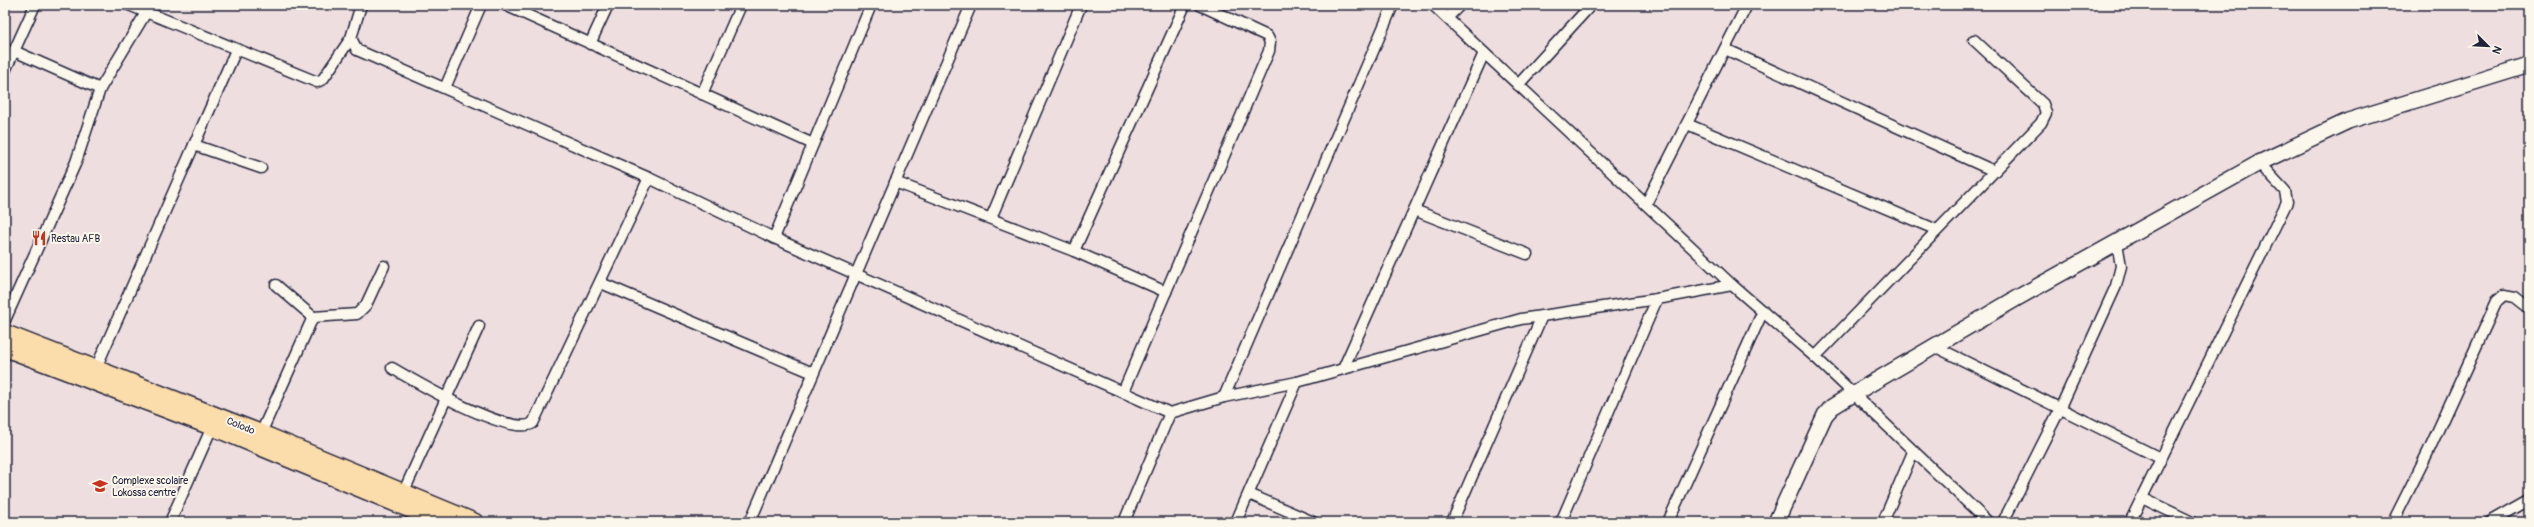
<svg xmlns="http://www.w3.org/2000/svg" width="2534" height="527" font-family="Pangolin,sans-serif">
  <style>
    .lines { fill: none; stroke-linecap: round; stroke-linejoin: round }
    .minor-casing { stroke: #22223b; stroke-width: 13 }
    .secondary-casing { stroke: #22223b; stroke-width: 18 }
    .primary-casing { stroke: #22223b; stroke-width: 19 }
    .minor { stroke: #fbf7ec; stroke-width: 10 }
    .secondary { stroke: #fbf7ec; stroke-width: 15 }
    .primary { stroke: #fbdcab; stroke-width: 16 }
    .labels { text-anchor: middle; stroke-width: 4; stroke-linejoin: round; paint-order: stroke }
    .poi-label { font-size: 10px; fill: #22223b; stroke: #fbf7ec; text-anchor: start }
    .street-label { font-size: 10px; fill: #22223b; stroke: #fbf7ec }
  </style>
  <rect width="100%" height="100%" fill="#eedee0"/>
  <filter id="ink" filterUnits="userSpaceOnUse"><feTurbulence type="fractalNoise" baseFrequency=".025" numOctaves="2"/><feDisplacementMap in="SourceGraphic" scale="8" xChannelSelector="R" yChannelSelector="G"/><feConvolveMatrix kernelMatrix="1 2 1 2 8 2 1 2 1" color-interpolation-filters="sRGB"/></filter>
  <g filter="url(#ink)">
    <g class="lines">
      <g class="minor-casing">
        <g id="minor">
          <polyline points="129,5 317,82 323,79 351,38 361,5"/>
          <polyline points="505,5 813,144"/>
          <polyline points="1433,5 1732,285 1815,357 1988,522"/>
          <polyline points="1447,18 1460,5"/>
          <polyline points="351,38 357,50 649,178 774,238 1170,413 1224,397 1297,382 1521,319 1657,299 1732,285"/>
          <polyline points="590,44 608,5"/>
          <polyline points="1725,49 1994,171"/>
          <polyline points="236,50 194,145 261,168"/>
          <polyline points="5,71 35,5"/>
          <polyline points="1518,85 1591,5"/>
          <polyline points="445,88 481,5"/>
          <polyline points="100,89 147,11"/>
          <polyline points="702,94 741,5"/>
          <polyline points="1687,124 1937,230"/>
          <polyline points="895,182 1074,251 1166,292"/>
          <polyline points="1646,204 1747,5"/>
          <polyline points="1414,210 1527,254"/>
          <polyline points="991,218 1081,5"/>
          <polyline points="774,238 871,5"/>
          <polyline points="1074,251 1185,5"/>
          <polyline points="601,283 813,373"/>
          <polyline points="313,317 357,314 366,305 384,266"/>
          <polyline points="5,320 76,162 100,89 14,51"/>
          <polyline points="1934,346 2160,458"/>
          <polyline points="1815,357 2041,123 2046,113 2043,104 1974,40"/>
          <polyline points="96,368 194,145"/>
          <path d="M392,368C416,382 511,438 533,423L649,178"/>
          <polyline points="1343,369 1484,53"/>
          <polyline points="1123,392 1269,51 1270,42 1267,36 1200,5"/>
          <polyline points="1224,397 1393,5"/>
          <polyline points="261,433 313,317 276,285"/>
          <polyline points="404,491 479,326"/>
          <polyline points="1249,494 1313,522"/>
          <polyline points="2142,498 2192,522"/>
          <polyline points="170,522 212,427"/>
          <polyline points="750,522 971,5"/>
          <polyline points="1124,522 1170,413"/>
          <polyline points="1236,522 1297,382"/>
          <polyline points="1452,522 1542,316"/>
          <polyline points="1561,522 1657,299"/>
          <polyline points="1668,522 1763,311"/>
          <polyline points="1883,522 1913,452"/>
          <polyline points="2003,522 2060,409 2116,286 2121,266 2117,243"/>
          <polyline points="2130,522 2287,202 2285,191 2259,163"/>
          <polyline points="2393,522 2428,452 2497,301 2504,295 2515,297 2529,308"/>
          <polyline points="2490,522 2529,500"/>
        </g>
      </g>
      <g class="secondary-casing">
        <polyline id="secondary" points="1776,522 1825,415 1832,407 1853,394 2017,298 2259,163 2348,121 2529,65"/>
      </g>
      <g class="primary-casing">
        <g id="primary">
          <polyline points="5,333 261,433 475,522"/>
          <polyline points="5,348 212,427 440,522"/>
        </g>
      </g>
      <use href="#minor" class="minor"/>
      <use href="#secondary" class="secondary"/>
      <use href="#primary" class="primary"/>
    </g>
  </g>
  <defs>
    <g id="restaurant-bare" transform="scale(1.2)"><path d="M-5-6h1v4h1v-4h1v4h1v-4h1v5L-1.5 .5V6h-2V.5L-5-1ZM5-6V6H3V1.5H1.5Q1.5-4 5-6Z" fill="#c8321e" stroke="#fbf7ec" stroke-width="2.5" paint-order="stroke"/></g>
    <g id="school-bare" transform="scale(1.2)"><path d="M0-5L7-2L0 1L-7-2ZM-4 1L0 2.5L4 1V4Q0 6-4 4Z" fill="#c8321e" stroke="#fbf7ec" stroke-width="2.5" paint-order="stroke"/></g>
  </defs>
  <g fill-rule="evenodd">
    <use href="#restaurant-bare" x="39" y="238"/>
    <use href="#school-bare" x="100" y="486"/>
  </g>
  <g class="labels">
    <g class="poi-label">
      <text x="51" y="242">Restau AFB</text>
      <text x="112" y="484">Complexe scolaire<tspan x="112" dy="12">Lokossa centre</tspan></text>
    </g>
    <g class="street-label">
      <text transform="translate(241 425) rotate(22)" y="4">Colodo</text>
    </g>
  </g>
  <rect width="2534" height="527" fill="none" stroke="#fbf7ec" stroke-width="20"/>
  <rect x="10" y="10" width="2514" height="507" fill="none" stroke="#22223b" stroke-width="1.5" filter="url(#ink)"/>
  <g transform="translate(2488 46) rotate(114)" stroke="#fbf7ec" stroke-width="3" paint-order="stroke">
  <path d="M0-3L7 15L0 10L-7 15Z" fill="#22223b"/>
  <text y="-6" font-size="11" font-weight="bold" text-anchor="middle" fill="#22223b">N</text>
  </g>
</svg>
